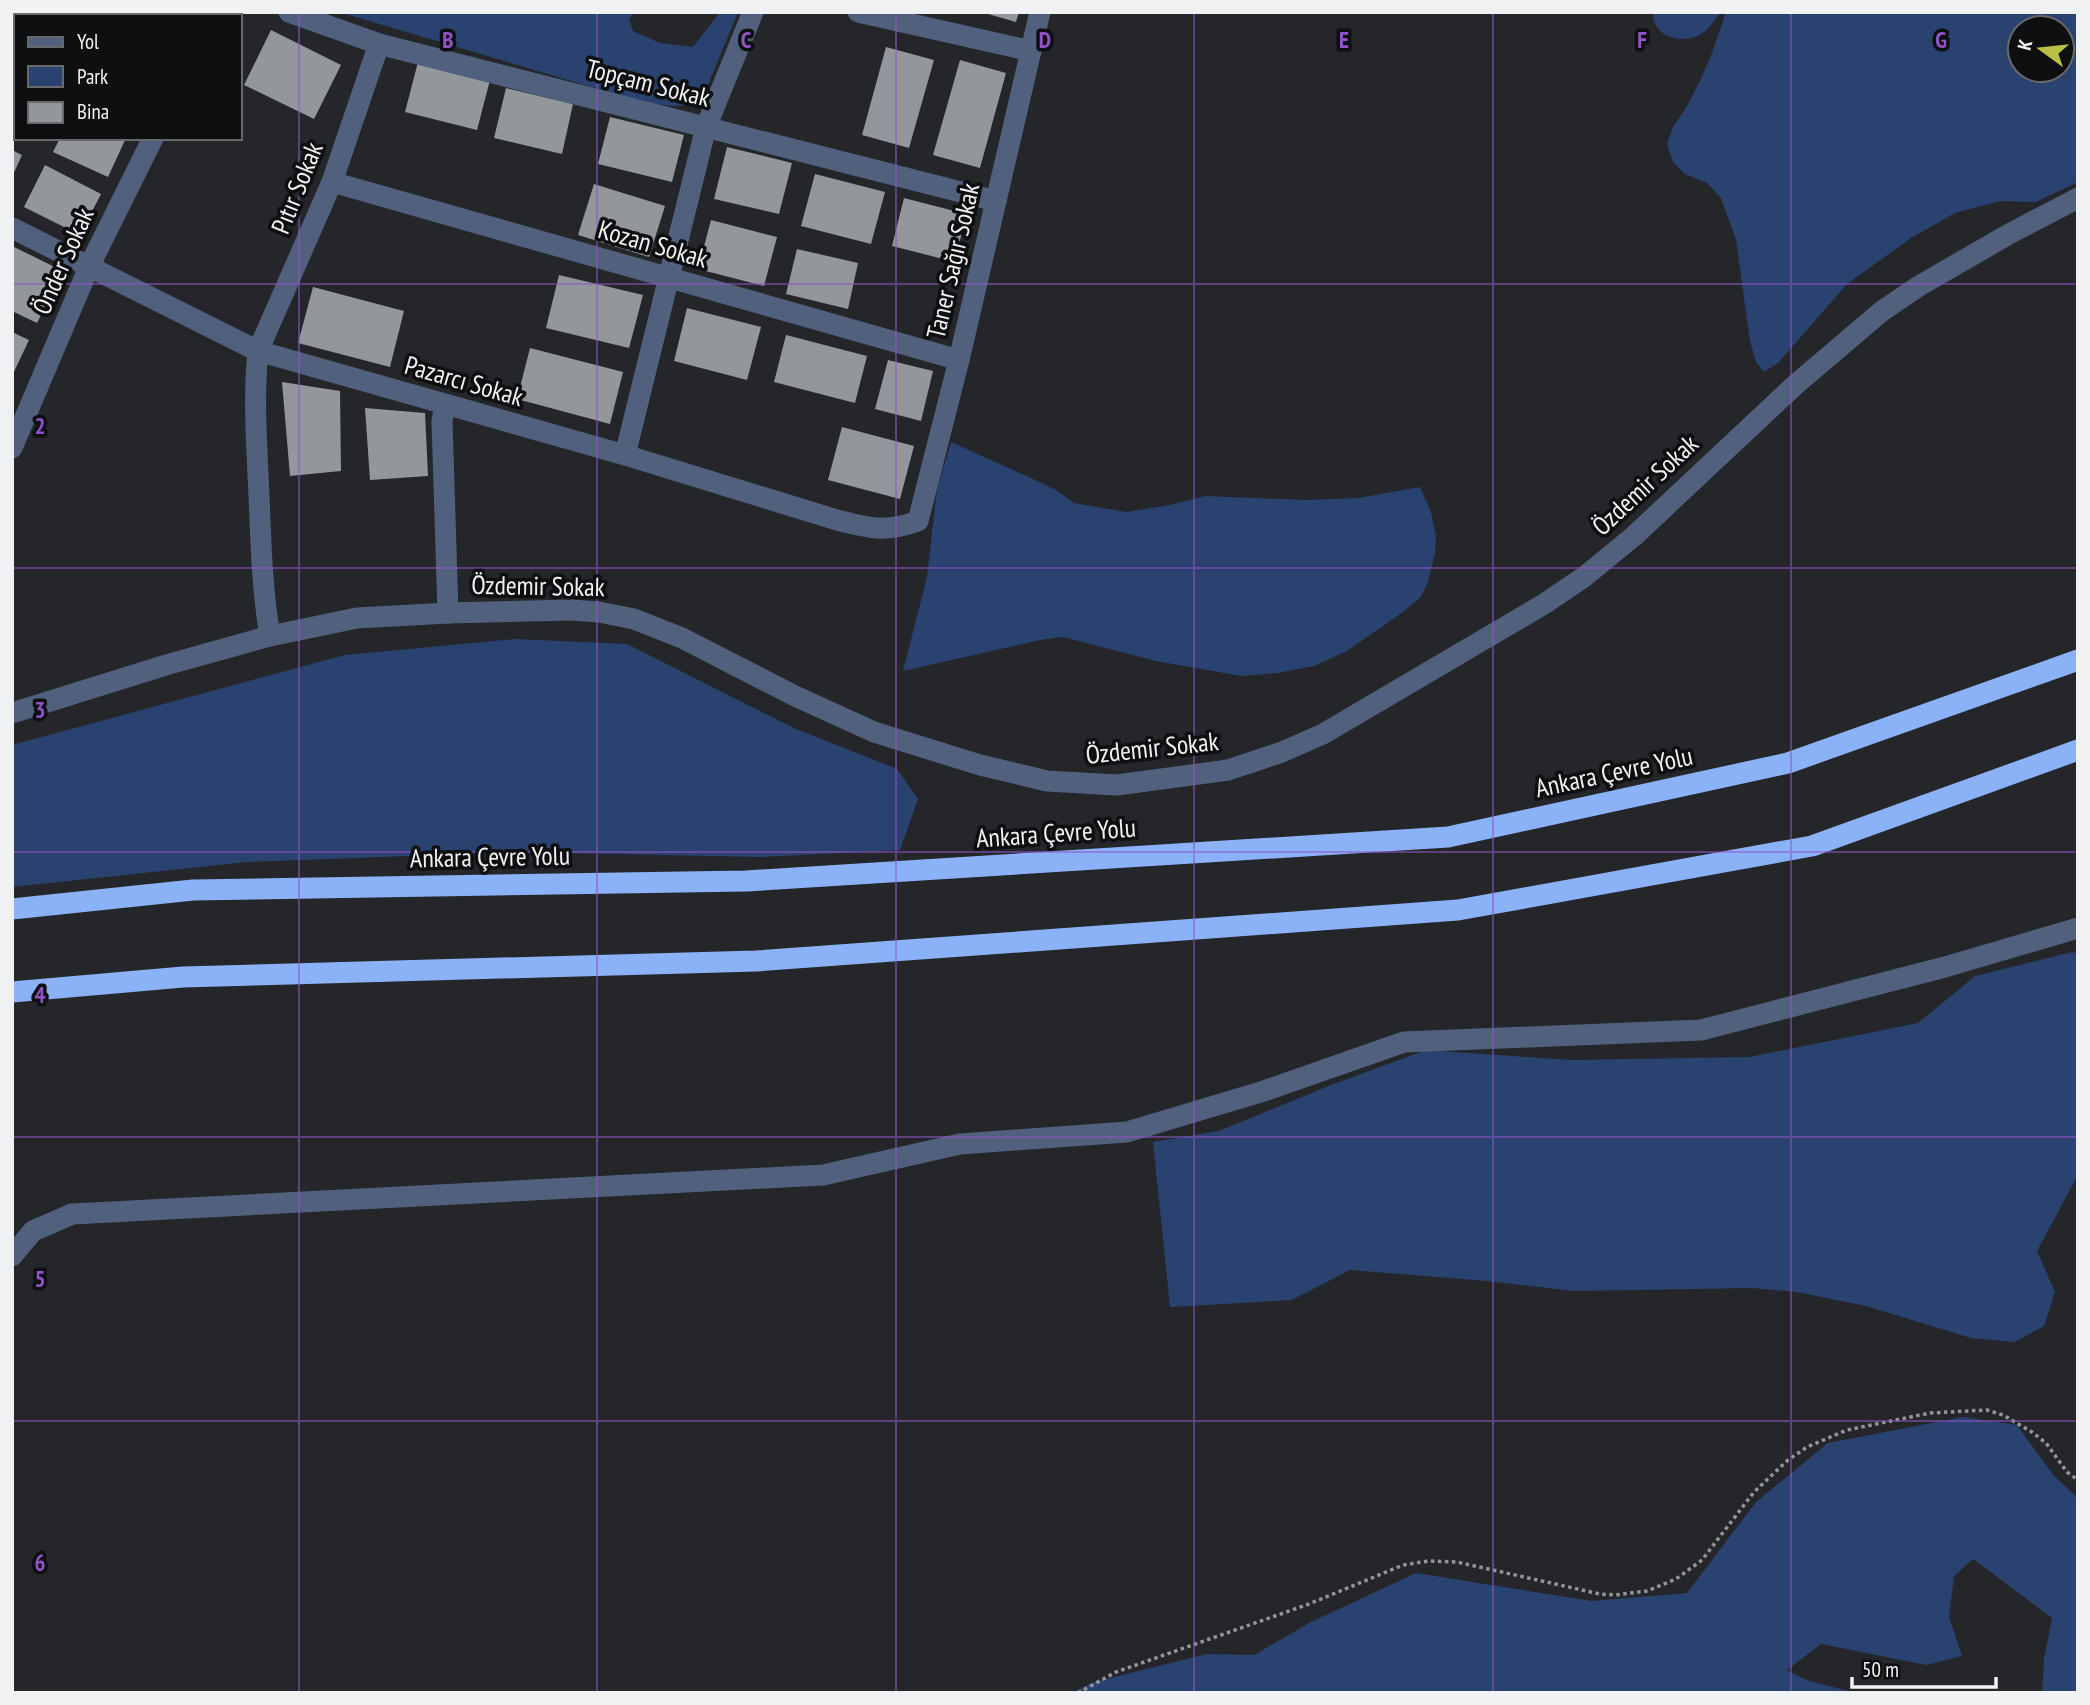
<svg xmlns="http://www.w3.org/2000/svg" width="2090" height="1705" font-family="'PT Sans Narrow',sans-serif">
  <style>
    .green { fill: #2a426f; fill-rule: evenodd }
    .building { fill: #93969b }
    .lines { fill: none; stroke-linecap: round; stroke-linejoin: round }
    .path { stroke: #939597; stroke-width: 3.5; stroke-dasharray: 3.5 3.5; stroke-linecap: butt }
    .minor { stroke: #51617d; stroke-width: 21 }
    .highway { stroke: #8bb1f7; stroke-width: 21 }
    .grid { fill: none; stroke: #9253c9; stroke-width: 2; stroke-opacity: 0.55 }
    .labels { text-anchor: middle; stroke-width: 7; stroke-linejoin: round; paint-order: stroke }
    .street-label { font-size: 26px; fill: #eff1f3; stroke: #0e0f11 }
    .grid-label { font-size: 23px; text-anchor: middle; font-weight: bold; fill: #9253c9; stroke: #0e0f11; stroke-width: 7; stroke-linejoin: round; paint-order: stroke }
  </style>
  <rect width="100%" height="100%" fill="#24262a"/>
  <g class="green">
    <path d="M339,12H633L629,20L633,31L660,43L693,47L720,12H738L703,97C682,115 647,101 622,96Z"/>
    <path d="M1653,12H1721C1715,20 1710,28 1701,34C1687,43 1663,40 1655,24C1653,20 1653,16 1653,12Z"/>
    <path d="M1726,12H2078V182L2036,202L2000,201L1955,213L1911,238L1847,284L1778,363L1764,372L1756,362L1750,341L1736,240L1721,198L1707,183L1685,174L1673,162L1667,144L1673,127L1687,106L1700,81L1712,53ZM2062,28V70H2020V28Z"/>
    <polygon points="951,442 1031,478 1056,490 1074,503 1126,512 1170,505 1205,496 1306,500 1358,498 1420,487 1431,512 1436,537 1435,553 1428,582 1420,598 1403,612 1347,651 1314,666 1277,673 1241,676 1156,661 1063,637 1040,640 903,671 927,577 937,489"/>
    <polygon points="515,639 627,644 796,729 897,769 918,799 900,850 760,857 517,852 247,862 12,887 12,745 345,655"/>
    <polygon points="2072,952 2078,954 2078,1175 2037,1251 2055,1292 2044,1326 2015,1342 1971,1338 1866,1306 1797,1292 1752,1288 1574,1291 1487,1281 1350,1270 1292,1300 1170,1307 1153,1142 1219,1131 1331,1085 1426,1050 1571,1060 1749,1057 1918,1023 1975,976"/>
    <polygon points="1963,1417 2017,1425 2054,1476 2078,1498 2078,1693 2042,1693 2044,1659 2052,1618 1973,1559 1954,1576 1949,1617 1962,1656 1926,1665 1821,1644 1787,1670 1806,1680 1856,1693 1071,1693 1094,1682 1207,1654 1254,1655 1311,1622 1416,1573 1592,1601 1687,1593 1756,1502 1828,1443"/>
  </g>
  <g class="building">
    <polygon points="981,12 1019,12 1016,22"/>
    <polygon points="271,30 341,65 314,119 244,85"/>
    <polygon points="886,47 934,60 909,148 862,135"/>
    <polygon points="960,60 1006,73 980,168 933,155"/>
    <polygon points="418,62 490,80 477,130 405,112"/>
    <polygon points="506,88 573,104 562,154 494,138"/>
    <polygon points="610,117 684,135 672,182 598,164"/>
    <polygon points="60,138 126,138 108,177 53,152"/>
    <polygon points="727,147 792,163 779,214 714,199"/>
    <polygon points="12,150 22,155 12,177"/>
    <polygon points="45,165 101,194 80,235 24,207"/>
    <polygon points="815,174 885,192 871,244 801,226"/>
    <polygon points="594,184 665,206 649,257 578,235"/>
    <polygon points="904,198 966,214 955,262 892,246"/>
    <polygon points="711,220 777,237 764,286 698,269"/>
    <polygon points="12,246 63,271 37,323 12,311"/>
    <polygon points="797,249 858,263 848,309 786,294"/>
    <polygon points="559,275 643,295 629,348 546,328"/>
    <polygon points="313,287 404,311 390,367 298,343"/>
    <polygon points="687,308 761,327 747,380 674,361"/>
    <polygon points="12,332 29,340 12,376"/>
    <polygon points="786,335 867,356 855,403 774,382"/>
    <polygon points="530,348 623,372 610,424 517,399"/>
    <polygon points="888,360 933,371 921,421 875,409"/>
    <polygon points="282,382 340,391 341,471 290,476"/>
    <polygon points="365,408 425,413 428,476 370,480"/>
    <polygon points="842,427 914,446 900,499 828,480"/>
  </g>
  <g class="lines">
    <polyline class="path" points="1078,1693 1116,1672 1309,1604 1403,1565 1429,1561 1457,1562 1600,1594 1615,1595 1647,1591 1676,1579 1702,1560 1754,1492 1788,1460 1807,1447 1847,1430 1930,1413 1987,1410 2003,1415 2032,1432 2046,1443 2067,1472 2078,1480"/>
    <g class="minor">
      <polyline points="289,12 379,44 996,201"/>
      <polyline points="858,12 1031,51"/>
      <polyline points="211,16 212,12"/>
      <polyline points="332,182 959,360"/>
      <path d="M12,228L258,351L625,455L837,520C868,528 886,533 918,521L959,360L1040,12"/>
      <polyline points="445,405 442,421 448,613"/>
      <polyline points="12,448 89,267 153,138"/>
      <polyline points="625,455 706,127 753,12"/>
      <path d="M270,636C262,590 261,543 259,496C257,448 253,399 258,351L332,182L379,44"/>
      <polyline points="12,713 166,665 270,636 357,618 448,613 571,610 599,612 634,619 682,638 795,696 874,732 980,765 1047,781 1117,785 1228,770 1282,752 1323,734 1544,604 1584,577 1634,536 1795,385 1882,311 1919,286 2009,234 2078,198"/>
      <polyline points="12,1256 33,1231 72,1214 823,1175 960,1144 1127,1132 1264,1091 1404,1042 1701,1030 1945,967 2078,928"/>
    </g>
    <g class="highway">
      <polyline points="12,909 193,890 746,881 1448,837 1788,763 2078,660"/>
      <polyline points="12,992 183,977 756,961 1458,910 1812,846 2078,750"/>
    </g>
  </g>
  <path class="grid" d="M299,12V1693M597,12V1693M896,12V1693M1194,12V1693M1493,12V1693M1791,12V1693M12,284H2078M12,568H2078M12,852H2078M12,1137H2078M12,1421H2078"/>
  <g class="labels">
    <g class="street-label">
      <text transform="translate(648 83) rotate(14)" y="9">Topçam Sokak</text>
      <text transform="translate(297 188) rotate(-68)" y="9">Pıtır Sokak</text>
      <text transform="translate(653 244) rotate(16)" y="9">Kozan Sokak</text>
      <text transform="translate(63 261) rotate(-66)" y="9">Önder Sokak</text>
      <text transform="translate(953 261) rotate(-77)" y="9">Taner Sağır Sokak</text>
      <text transform="translate(464 381) rotate(16)" y="9">Pazarcı Sokak</text>
      <text transform="translate(1645 485) rotate(-43)" y="9">Özdemir Sokak</text>
      <text transform="translate(538 586) rotate(1)" y="9">Özdemir Sokak</text>
      <text transform="translate(1152 748) rotate(-6)" y="9">Özdemir Sokak</text>
      <text transform="translate(1614 772) rotate(-12)" y="9">Ankara Çevre Yolu</text>
      <text transform="translate(1056 833) rotate(-4)" y="9">Ankara Çevre Yolu</text>
      <text transform="translate(490 857) rotate(-1)" y="9">Ankara Çevre Yolu</text>
    </g>
  </g>
  <g class="grid-label">
    <text x="448" y="48">B</text>
    <text x="746" y="48">C</text>
    <text x="1045" y="48">D</text>
    <text x="1344" y="48">E</text>
    <text x="1642" y="48">F</text>
    <text x="1941" y="48">G</text>
    <text x="40" y="434">2</text>
    <text x="40" y="718">3</text>
    <text x="40" y="1003">4</text>
    <text x="40" y="1287">5</text>
    <text x="40" y="1571">6</text>
  </g>
  <rect width="2090" height="1705" fill="none" stroke="#eff1f3" stroke-width="28"/>
  <rect x="14" y="14" width="228" height="126" fill="#0e0f11" stroke="#68696b" stroke-width="2"/>
  <rect x="28" y="37" width="35" height="10" fill="#51617d" stroke="#68696b" stroke-width="2"/>
  <text x="77" y="49" font-size="21" fill="#eff1f3">Yol</text>
  <rect x="28" y="66" width="35" height="21" fill="#2a426f" stroke="#68696b" stroke-width="2"/>
  <text x="77" y="84" font-size="21" fill="#eff1f3">Park</text>
  <rect x="28" y="102" width="35" height="21" fill="#93969b" stroke="#68696b" stroke-width="2"/>
  <text x="77" y="119" font-size="21" fill="#eff1f3">Bina</text>
  <g transform="translate(2041 49) rotate(285)"><circle r="33" fill="#0e0f11" stroke="#68696b" stroke-width="2"/>
  <path d="M0-5L12 26L0 18L-12 26Z" fill="#bac045"/>
  <text y="-10" font-size="19" font-weight="bold" text-anchor="middle" fill="#eff1f3">K</text>
  </g>
  <path d="M1852 1677v10h144v-10" fill="none" stroke="#eff1f3" stroke-width="3.5"/>
  <text x="1862" y="1677" font-size="21" fill="#eff1f3" stroke="#0e0f11" stroke-width="5" paint-order="stroke">50 m</text>
</svg>
